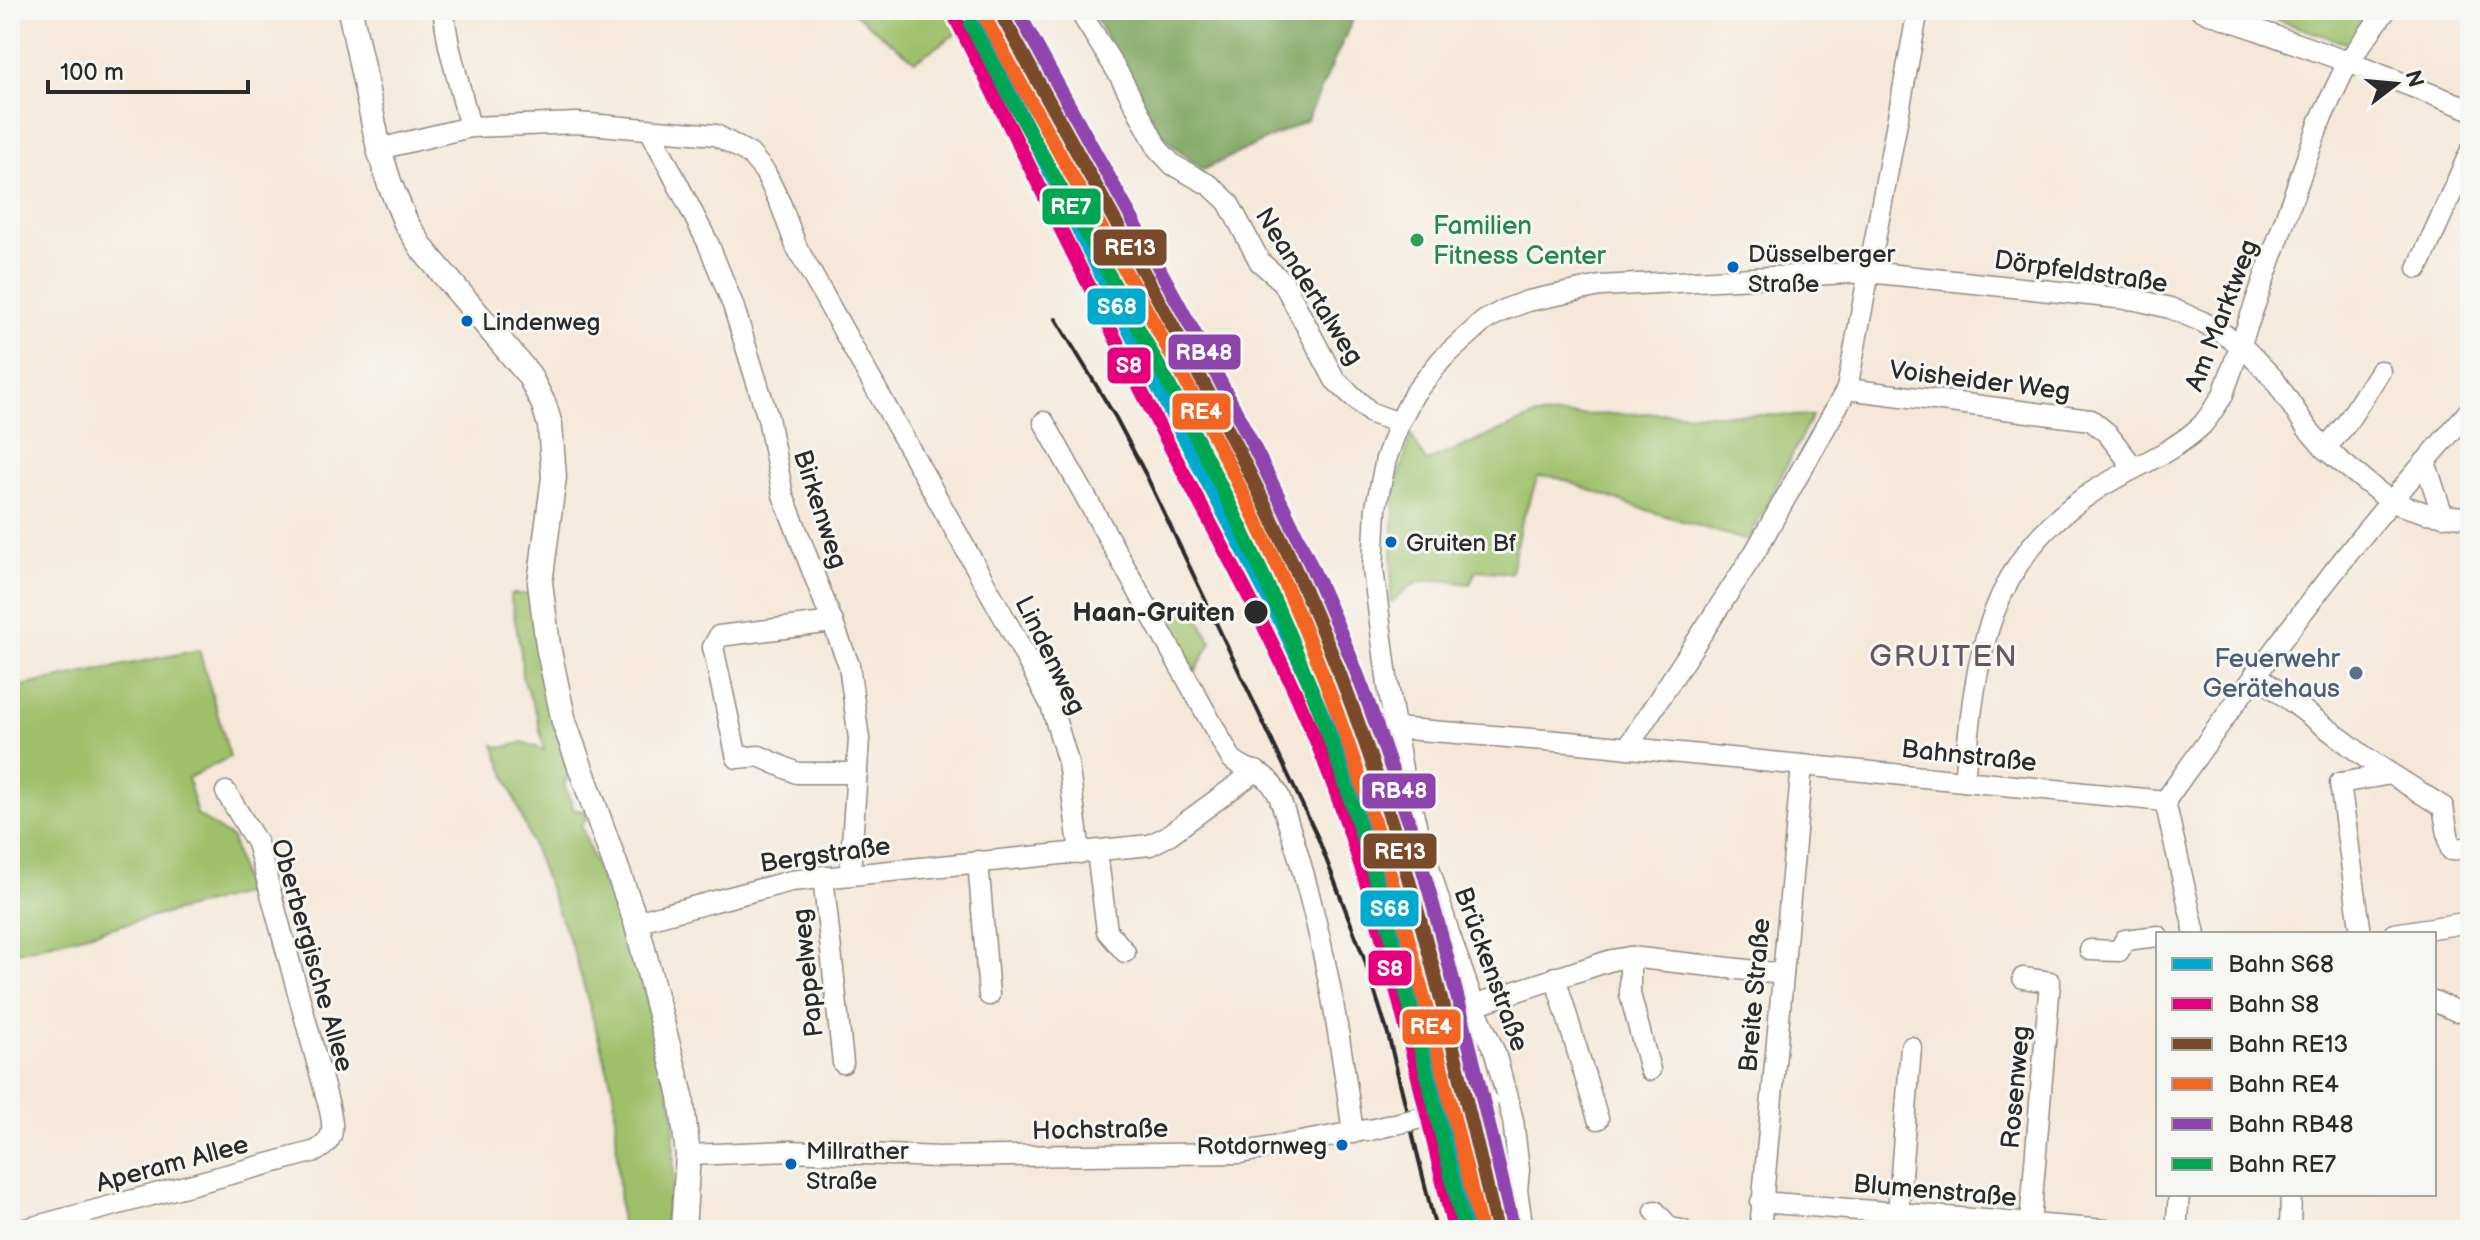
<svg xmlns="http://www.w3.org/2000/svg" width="2480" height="1240" font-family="'Balsamiq Sans',sans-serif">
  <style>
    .green { fill: #9dc069; stroke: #64764a; stroke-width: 2 }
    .forest { fill: #7ea65d; stroke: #546844; stroke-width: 2 }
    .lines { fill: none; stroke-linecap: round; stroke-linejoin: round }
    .minor-casing { stroke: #908a82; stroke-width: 23 }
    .major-casing { stroke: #908a82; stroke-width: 27 }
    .minor { stroke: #fff; stroke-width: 20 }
    .major { stroke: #fff; stroke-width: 24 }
    .rail { stroke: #2b2b2b; stroke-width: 4 }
    .minor-bridge-casing { stroke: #908a82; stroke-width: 23; stroke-linecap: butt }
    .minor-bridge { stroke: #fff; stroke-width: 20 }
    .rail-1-casing { stroke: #f6f6f2; stroke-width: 20 }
    .rail-2-casing { stroke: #f6f6f2; stroke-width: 20 }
    .rail-3-casing { stroke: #f6f6f2; stroke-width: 20 }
    .rail-4-casing { stroke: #f6f6f2; stroke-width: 20 }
    .rail-5-casing { stroke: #f6f6f2; stroke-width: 20 }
    .rail-6-casing { stroke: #f6f6f2; stroke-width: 20 }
    .rail-1 { stroke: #00a9ce; stroke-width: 14 }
    .rail-2 { stroke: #e5007d; stroke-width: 14 }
    .rail-3 { stroke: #7a4b2a; stroke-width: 14 }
    .rail-4 { stroke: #f26522; stroke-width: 14 }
    .rail-5 { stroke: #8e44ad; stroke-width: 14 }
    .rail-6 { stroke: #00a651; stroke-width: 14 }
    .leisure-dot { fill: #2e9e5b; stroke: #f6f6f2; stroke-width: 3 }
    .bus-dot { fill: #0065bd; stroke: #f6f6f2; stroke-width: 3 }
    .stop-dot { fill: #2b2b2b; stroke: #f6f6f2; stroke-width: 3 }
    .service-dot { fill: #5c6f8a; stroke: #f6f6f2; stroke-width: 3 }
    .labels { text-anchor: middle; stroke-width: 6; stroke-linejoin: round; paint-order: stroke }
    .bus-label { font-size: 24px; fill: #2b2b2b; stroke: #f6f6f2; text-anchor: start }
    .leisure-label { font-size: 26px; fill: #27864d; stroke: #f6f6f2; text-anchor: start }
    .street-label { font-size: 26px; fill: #2b2b2b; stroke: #f6f6f2 }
    .stop-label { font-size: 26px; font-weight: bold; fill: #2b2b2b; stroke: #f6f6f2; text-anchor: end }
    .service-label { font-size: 26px; fill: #4e5e75; stroke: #f6f6f2; text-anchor: end }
    .quarter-label { font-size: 30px; letter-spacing: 2px; fill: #665660; stroke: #f6f6f2 }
    .line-badge { stroke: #f6f6f2; stroke-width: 3 }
    .badge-label { font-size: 22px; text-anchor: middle; font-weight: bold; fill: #fff }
  </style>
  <rect width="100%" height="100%" fill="#f6f6f2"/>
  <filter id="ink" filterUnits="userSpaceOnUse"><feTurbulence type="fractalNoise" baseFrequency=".0125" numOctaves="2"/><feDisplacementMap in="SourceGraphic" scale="16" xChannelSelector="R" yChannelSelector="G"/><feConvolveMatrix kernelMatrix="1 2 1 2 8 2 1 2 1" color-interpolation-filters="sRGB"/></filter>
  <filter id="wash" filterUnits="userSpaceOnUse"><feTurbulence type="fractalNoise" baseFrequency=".006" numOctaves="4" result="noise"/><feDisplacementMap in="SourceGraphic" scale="32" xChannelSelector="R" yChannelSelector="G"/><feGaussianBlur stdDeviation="1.8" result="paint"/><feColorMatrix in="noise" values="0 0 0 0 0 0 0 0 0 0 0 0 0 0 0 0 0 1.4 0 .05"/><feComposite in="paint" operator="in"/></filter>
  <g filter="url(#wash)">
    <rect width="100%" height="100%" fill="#f5e8d8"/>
    <g class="green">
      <polygon points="850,10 950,10 960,31 915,61"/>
      <polygon points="2248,10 2382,10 2357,47"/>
      <path d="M1660,413L1812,416L1748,541L1630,505L1553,476L1538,477L1520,526L1511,573L1476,570L1470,584C1432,579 1418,573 1390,604L1395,488L1411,435L1426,462L1535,416Z"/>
      <polygon points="510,594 529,594 545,688 569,775 564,785 574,810 585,811 587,818 581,825 603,886 615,894 640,973 674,1114 673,1230 621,1230 614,1093 576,958 494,745 502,748 523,742 544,750 537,715 522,676 521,652"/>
      <polygon points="1190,600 1211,642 1196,671 1164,616"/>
      <polygon points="199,650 230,757 188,778 197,815 232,838 246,893 10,954 10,688"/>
    </g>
    <polygon class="forest" points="1091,10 1354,10 1354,17 1307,120 1203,170 1160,134"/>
  </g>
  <g filter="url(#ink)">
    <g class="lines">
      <g class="minor-casing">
        <g id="minor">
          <polyline points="443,10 449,46 470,127"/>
          <polyline points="1079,10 1120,76 1158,149 1173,165 1211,186 1228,202 1260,262 1283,282 1335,380 1371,413 1399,423"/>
          <polyline points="2201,10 2348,62 2470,109"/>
          <polyline points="650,130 708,243 733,305 768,418 783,495 849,665 859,739 850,874"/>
          <polyline points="379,149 470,127 577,123 716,135 750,154 765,172 781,205 796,246 1015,637 1051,705 1068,762 1080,853"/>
          <polyline points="2418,268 2470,152"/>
          <polyline points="1847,389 2091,420 2107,433 2134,468"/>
          <path d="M1044,422L1231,758C1252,778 1262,763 1279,796C1318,906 1338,1018 1353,1133"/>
          <polyline points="2325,449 2346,424 2380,371"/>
          <polyline points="2425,462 2443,516"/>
          <polyline points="833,622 719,636 713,647 737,758 759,756 797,773 857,773"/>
          <polyline points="2255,674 2369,760 2443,807 2451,850 2470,847"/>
          <path d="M1394,728L1570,742L2165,801C2229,711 2293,622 2362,536C2397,493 2434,452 2470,410"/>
          <polyline points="1627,748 1755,552 1847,389 1918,10"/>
          <path d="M1964,781C1976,659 1984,561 2097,489C2131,468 2171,454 2201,426C2209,418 2215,406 2222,397L2320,121L2348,62L2386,10"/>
          <polyline points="2165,801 2195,934"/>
          <polyline points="1097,852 1107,931 1125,952"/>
          <polyline points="978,861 989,995"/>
          <polyline points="823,876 843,1063"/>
          <polyline points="636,922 791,881 1150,845 1166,837 1256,771"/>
          <polyline points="2361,934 2340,783 2391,774"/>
          <polyline points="2394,934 2470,922"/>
          <polyline points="2090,950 2119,951 2125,940 2158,936"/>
          <polyline points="1630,957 1630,994 1650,1070"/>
          <polyline points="1555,977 1598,1119"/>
          <polyline points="2023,978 2050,982 2030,1224"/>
          <polyline points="2434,1001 2456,1011"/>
          <polyline points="1474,1005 1612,960 1630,957 1783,974"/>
          <polyline points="688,1155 790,1151 939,1157 1240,1153 1366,1130"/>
          <polyline points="1761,1202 2106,1230"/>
          <polyline points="1655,1211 1670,1228 1682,1230"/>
          <polyline points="1898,1213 1911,1047"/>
          <polyline points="2290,1228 2291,1194"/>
          <path d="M22,1230L316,1151C338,1139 333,1123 328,1102L257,843L226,792"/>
          <polyline points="1523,1230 1517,1190 1519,1170 1513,1120 1495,1053 1474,1005 1449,933 1417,828 1403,775 1388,685 1373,569 1376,507 1386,459 1399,423 1414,394 1442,359 1484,321 1506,309 1528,301 1600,286 1868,272 2137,300 2170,308 2203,322 2240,344 2274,379 2307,428 2325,449 2391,502 2426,513 2470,518"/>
          <polyline points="1760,1230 1802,765"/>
          <polyline points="2176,1230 2179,1194"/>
        </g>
      </g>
      <g class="major-casing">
        <polyline id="major" points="350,10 379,149 389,182 406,223 424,251 529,375 544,405 550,425 554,477 540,583 548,646 564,722 636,922 681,1096 688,1155 683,1230"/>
      </g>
      <use href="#minor" class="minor"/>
      <use href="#major" class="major"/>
      <g class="rail">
        <polyline points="1056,319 1116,418 1147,477 1318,838 1364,958 1388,1034 1436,1230"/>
        <path d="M1146,399C1222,537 1303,675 1354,824C1381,901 1397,980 1413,1060"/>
        <polyline points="1410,1051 1453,1230"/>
      </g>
      <g class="minor-bridge-casing">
        <polyline id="minor-bridge" points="1370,1130 1488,1102"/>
      </g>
      <use href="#minor-bridge" class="minor-bridge"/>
      <g class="rail-1-casing">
        <path id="rail-1" d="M969,10C1037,145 1103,281 1172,415C1230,527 1294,637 1339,755C1397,909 1433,1070 1470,1230"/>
      </g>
      <g class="rail-2-casing">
        <path id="rail-2" d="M955,17C1022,151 1088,286 1156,420C1214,532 1277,641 1323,758C1382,910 1417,1072 1454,1230"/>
      </g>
      <g class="rail-3-casing">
        <path id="rail-3" d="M999,10C1111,219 1236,423 1327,642C1405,831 1450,1032 1497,1230"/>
      </g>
      <g class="rail-4-casing">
        <path id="rail-4" d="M985,18C1097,227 1225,431 1314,652C1389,839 1434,1035 1481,1230"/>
      </g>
      <g class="rail-5-casing">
        <path id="rail-5" d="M1017,10C1128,216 1250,418 1341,634C1421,824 1465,1027 1513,1226"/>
      </g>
      <g class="rail-6-casing">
        <path id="rail-6" d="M971,25C1083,233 1208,436 1298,656C1374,841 1418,1036 1464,1230"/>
      </g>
      <use href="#rail-1" class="rail-1"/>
      <use href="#rail-2" class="rail-2"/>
      <use href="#rail-3" class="rail-3"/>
      <use href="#rail-4" class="rail-4"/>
      <use href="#rail-5" class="rail-5"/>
      <use href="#rail-6" class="rail-6"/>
    </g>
  </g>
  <circle class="leisure-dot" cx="1417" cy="240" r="8"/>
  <g class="bus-dot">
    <circle cx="1733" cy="267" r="7"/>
    <circle cx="467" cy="321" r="7"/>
    <circle cx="1391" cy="542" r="7"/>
    <circle cx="1342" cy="1145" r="7"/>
    <circle cx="791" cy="1164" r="7"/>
  </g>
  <circle class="stop-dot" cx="1256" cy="612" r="13"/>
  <circle class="service-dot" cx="2356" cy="673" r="8"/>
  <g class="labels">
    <g class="bus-label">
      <text x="1748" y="262">Düsselberger<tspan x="1748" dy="30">Straße</tspan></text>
      <text x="482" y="330">Lindenweg</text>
      <text x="1406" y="551">Gruiten Bf</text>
      <text x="1327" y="1154" text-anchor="end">Rotdornweg</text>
      <text x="806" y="1159">Millrather<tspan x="806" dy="30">Straße</tspan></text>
    </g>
    <g class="leisure-label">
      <text x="1433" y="234">Familien<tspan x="1433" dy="30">Fitness Center</tspan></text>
    </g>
    <g class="street-label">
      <text transform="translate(2081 271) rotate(8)" y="9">Dörpfeldstraße</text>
      <text transform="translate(1310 286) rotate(58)" y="9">Neandertalweg</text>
      <text transform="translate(2221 315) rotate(-69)" y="9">Am Marktweg</text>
      <text transform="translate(1980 380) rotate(7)" y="9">Voisheider Weg</text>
      <text transform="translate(821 509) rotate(72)" y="9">Birkenweg</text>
      <text transform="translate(1051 655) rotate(64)" y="9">Lindenweg</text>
      <text transform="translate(1969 755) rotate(6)" y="9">Bahnstraße</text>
      <text transform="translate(825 854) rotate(-8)" y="9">Bergstraße</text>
      <text transform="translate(313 955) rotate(74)" y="9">Oberbergische Allee</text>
      <text transform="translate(1492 969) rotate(70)" y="9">Brückenstraße</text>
      <text transform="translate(807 973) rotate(-96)" y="9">Pappelweg</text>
      <text transform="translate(1754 995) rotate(-85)" y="9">Breite Straße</text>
      <text transform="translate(2015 1087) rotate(-85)" y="9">Rosenweg</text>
      <text transform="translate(1100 1129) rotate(-1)" y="9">Hochstraße</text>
      <text transform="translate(172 1163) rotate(-15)" y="9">Aperam Allee</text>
      <text transform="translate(1935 1190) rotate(5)" y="9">Blumenstraße</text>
    </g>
    <g class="stop-label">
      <text x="1235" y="621">Haan-Gruiten</text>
    </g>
    <g class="service-label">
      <text x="2340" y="667">Feuerwehr<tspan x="2340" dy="30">Gerätehaus</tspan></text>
    </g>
    <g class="quarter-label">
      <text x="1944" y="666">GRUITEN</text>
    </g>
  </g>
  <g class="line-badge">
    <rect x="1041" y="187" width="61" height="39" rx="8" fill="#00a651"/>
    <rect x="1092" y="228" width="76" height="39" rx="8" fill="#7a4b2a"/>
    <rect x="1086" y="287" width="61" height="39" rx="8" fill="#00a9ce"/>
    <rect x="1167" y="333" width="75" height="38" rx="8" fill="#8e44ad"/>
    <rect x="1106" y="346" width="46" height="39" rx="8" fill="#e5007d"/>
    <rect x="1171" y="392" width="61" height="39" rx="8" fill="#f26522"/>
    <rect x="1361" y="772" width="76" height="38" rx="8" fill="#8e44ad"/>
    <rect x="1362" y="832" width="76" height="38" rx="8" fill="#7a4b2a"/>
    <rect x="1359" y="889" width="61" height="39" rx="8" fill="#00a9ce"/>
    <rect x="1367" y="949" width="46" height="38" rx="8" fill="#e5007d"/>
    <rect x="1401" y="1008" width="61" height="38" rx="8" fill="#f26522"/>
  </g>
  <g class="badge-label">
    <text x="1071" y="214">RE7</text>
    <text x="1130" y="255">RE13</text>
    <text x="1117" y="314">S68</text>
    <text x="1204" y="360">RB48</text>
    <text x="1129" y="373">S8</text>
    <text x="1201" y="419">RE4</text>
    <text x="1399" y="798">RB48</text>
    <text x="1400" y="859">RE13</text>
    <text x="1390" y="916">S68</text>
    <text x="1390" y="976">S8</text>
    <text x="1431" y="1034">RE4</text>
  </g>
  <rect width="2480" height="1240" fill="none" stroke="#f6f6f2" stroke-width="40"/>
  <rect x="2156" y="932" width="280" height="264" fill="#f6f6f2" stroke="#a5a5a2" stroke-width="2"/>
  <rect x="2172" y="958" width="40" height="12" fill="#00a9ce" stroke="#a5a5a2" stroke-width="2"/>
  <text x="2228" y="972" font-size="24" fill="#2b2b2b">Bahn S68</text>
  <rect x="2172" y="998" width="40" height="12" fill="#e5007d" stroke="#a5a5a2" stroke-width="2"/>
  <text x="2228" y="1012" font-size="24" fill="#2b2b2b">Bahn S8</text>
  <rect x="2172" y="1038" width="40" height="12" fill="#7a4b2a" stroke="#a5a5a2" stroke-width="2"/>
  <text x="2228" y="1052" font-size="24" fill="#2b2b2b">Bahn RE13</text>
  <rect x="2172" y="1078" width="40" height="12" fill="#f26522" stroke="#a5a5a2" stroke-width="2"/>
  <text x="2228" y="1092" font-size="24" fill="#2b2b2b">Bahn RE4</text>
  <rect x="2172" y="1118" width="40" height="12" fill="#8e44ad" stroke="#a5a5a2" stroke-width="2"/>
  <text x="2228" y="1132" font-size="24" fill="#2b2b2b">Bahn RB48</text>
  <rect x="2172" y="1158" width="40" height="12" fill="#00a651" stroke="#a5a5a2" stroke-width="2"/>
  <text x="2228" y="1172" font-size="24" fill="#2b2b2b">Bahn RE7</text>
  <g transform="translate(2396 84) rotate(74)" stroke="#f6f6f2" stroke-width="6" paint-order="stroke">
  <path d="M0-6L14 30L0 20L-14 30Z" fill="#2b2b2b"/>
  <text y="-12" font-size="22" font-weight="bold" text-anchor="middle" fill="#2b2b2b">N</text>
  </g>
  <path d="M48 80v12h200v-12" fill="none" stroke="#2b2b2b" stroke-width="4"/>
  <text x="60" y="80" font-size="24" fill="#2b2b2b" stroke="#f6f6f2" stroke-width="6" paint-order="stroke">100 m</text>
</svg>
